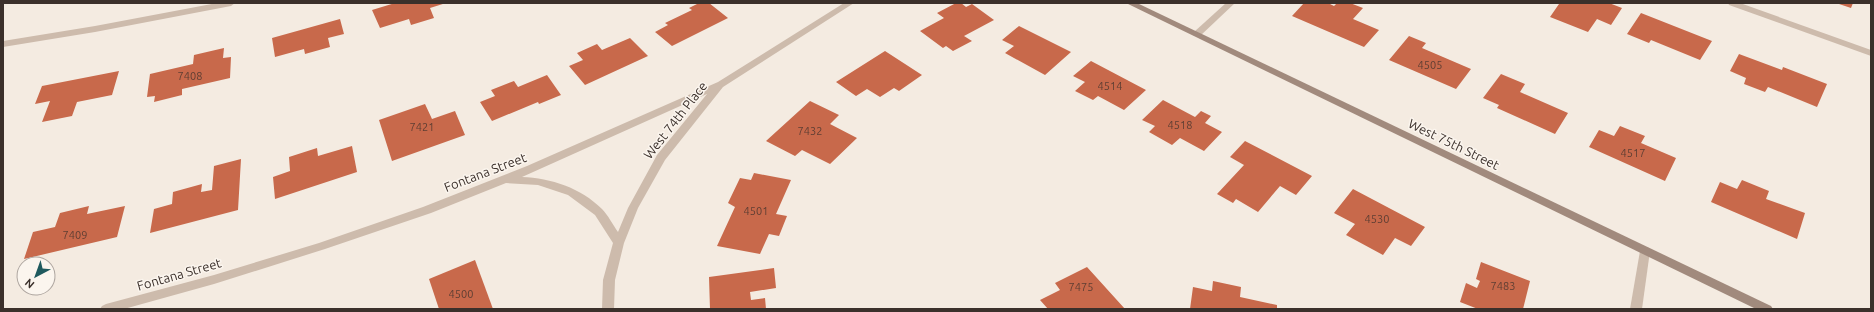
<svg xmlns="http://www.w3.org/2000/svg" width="1874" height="312" font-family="Ubuntu,sans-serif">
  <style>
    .building { fill: #c8694b }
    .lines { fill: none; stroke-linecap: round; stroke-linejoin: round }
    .street { fill: #cdbbac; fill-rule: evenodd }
    .secondary { fill: #a18a7d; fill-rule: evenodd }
    .labels { text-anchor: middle; stroke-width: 3; stroke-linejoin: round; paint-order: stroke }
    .number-label { font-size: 11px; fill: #5e3e33 }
    .street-label { font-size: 13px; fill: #3b302b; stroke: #fbf5ee }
  </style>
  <rect width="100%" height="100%" fill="#f4ebe1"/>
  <g class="building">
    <polygon points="395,3 446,3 430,8 434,18 411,25 409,19 380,28 372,10"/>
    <polygon points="699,3 709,3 728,18 672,46 655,32 668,25 665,23 692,10 689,8"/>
    <polygon points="956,3 961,3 966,7 972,4 994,20 964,36 972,41 953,51 946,46 943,48 920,31 944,18 937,13"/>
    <polygon points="1304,3 1328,3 1334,6 1337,3 1350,3 1363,8 1353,19 1379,30 1364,47 1292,16"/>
    <polygon points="1556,3 1609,3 1622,8 1611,25 1597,19 1588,32 1550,17 1559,4"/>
    <polygon points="1836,3 1853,3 1851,8"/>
    <polygon points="1641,13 1712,41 1700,60 1651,40 1649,43 1627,34"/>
    <polygon points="340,19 344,34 328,38 330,47 305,54 304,49 275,57 272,38"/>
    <polygon points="1019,26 1071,52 1045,75 1005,53 1014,46 1002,40"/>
    <polygon points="1409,36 1426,43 1422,48 1471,69 1456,89 1389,60"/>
    <polygon points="630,38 648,56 585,85 569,66 583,60 577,53 597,44 602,50"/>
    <polygon points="224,48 223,58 231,57 230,78 182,89 182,95 154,102 155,96 147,97 150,74 193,64 194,55"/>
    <polygon points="885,51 922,75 899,91 894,88 880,97 867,89 856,96 836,82"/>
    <polygon points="1739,54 1782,70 1783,67 1827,84 1817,107 1768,87 1765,92 1744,84 1746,78 1730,71"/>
    <polygon points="1091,61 1146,90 1124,110 1098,96 1093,100 1075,91 1085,82 1073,76"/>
    <polygon points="119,71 112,95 77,102 72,116 42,122 50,101 35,104 42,86"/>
    <polygon points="1501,74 1525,84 1520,92 1568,113 1555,134 1497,108 1499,105 1483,98"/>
    <polygon points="547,75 561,95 539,104 538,102 492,121 480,102 495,96 491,90 514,81 518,87"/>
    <polygon points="1163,100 1195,117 1201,111 1211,116 1205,123 1222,132 1204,151 1180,138 1172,145 1149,132 1155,126 1142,120"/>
    <polygon points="810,101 839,115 830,124 857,138 830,164 802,150 795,156 766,141"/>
    <polygon points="425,104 432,119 455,111 465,135 392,161 379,120"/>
    <polygon points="1620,126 1645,136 1641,143 1676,158 1665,181 1589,147 1599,130 1614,136"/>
    <polygon points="1245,141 1312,176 1296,195 1280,186 1258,212 1236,199 1233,203 1217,194 1244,165 1230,157"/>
    <polygon points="352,146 357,172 275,199 273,177 290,171 289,157 317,148 318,156"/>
    <polygon points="241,159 238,210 150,233 154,209 172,204 173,192 202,184 201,192 212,190 214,166"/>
    <polygon points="754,173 791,180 776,214 787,216 779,236 769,234 760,254 717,246 735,207 728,203 740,178 751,180"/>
    <polygon points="1742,180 1769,191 1766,199 1805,213 1797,239 1711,202 1720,182 1737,189"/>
    <polygon points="1353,189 1425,227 1411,246 1395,238 1383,255 1346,235 1355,224 1334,213"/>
    <polygon points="89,206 87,214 125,206 117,237 24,259 33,232 55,227 60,213"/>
    <polygon points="475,260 493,309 439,309 429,279"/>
    <polygon points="1481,262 1530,281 1523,309 1478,309 1460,302 1466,283 1477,288 1480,281 1476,279"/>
    <polygon points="1087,267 1125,309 1048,309 1040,300 1060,290 1055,283"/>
    <polygon points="774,268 776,288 750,292 751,300 765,298 766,309 710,309 709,277"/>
    <polygon points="1213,281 1241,287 1240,297 1277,305 1277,309 1190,309 1193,287 1212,291"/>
  </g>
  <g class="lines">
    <g class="street">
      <polygon points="217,3 235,3 231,6 95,32 3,47 3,41 95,26"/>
      <path d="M844,3H854L723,87L665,160L638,208L624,243L615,280L614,309H602L603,280L613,243L595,215L568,195L538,185L506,183L431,213L325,249L214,284L124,309H100L102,306L106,304L214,275L319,243L423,207L527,166L718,82ZM707,94L657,155L628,208L618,232C613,225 608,215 602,209C581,188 551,178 522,177Z"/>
      <polygon points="1226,3 1235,3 1200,36 1194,36 1193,34 1194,32"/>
      <polygon points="1728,3 1740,3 1871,50 1871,56 1729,5"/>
      <polygon points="1645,247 1649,248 1650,251 1642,309 1630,309 1640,251 1641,248"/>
    </g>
    <polygon class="secondary" points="1126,3 1137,3 1771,306 1773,309 1756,309"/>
  </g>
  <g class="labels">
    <g class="number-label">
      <text x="1430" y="69">4505</text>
      <text x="190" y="80">7408</text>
      <text x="1110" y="90">4514</text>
      <text x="1180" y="129">4518</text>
      <text x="422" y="131">7421</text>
      <text x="810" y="135">7432</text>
      <text x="1633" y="157">4517</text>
      <text x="756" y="215">4501</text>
      <text x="1377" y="223">4530</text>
      <text x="75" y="239">7409</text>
      <text x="1503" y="290">7483</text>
      <text x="1081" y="291">7475</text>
      <text x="461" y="298">4500</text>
    </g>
    <g class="street-label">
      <text transform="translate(675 120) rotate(-52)" y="5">West 74th Place</text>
      <text transform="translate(1454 144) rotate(26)" y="5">West 75th Street</text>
      <text transform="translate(485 172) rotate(-21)" y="5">Fontana Street</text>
      <text transform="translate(179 274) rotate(-16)" y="5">Fontana Street</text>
    </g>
  </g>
  <rect width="1874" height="312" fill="none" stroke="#3b302b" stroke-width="8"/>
  <g transform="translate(36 276) rotate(221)"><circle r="19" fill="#fbf5ee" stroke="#aea6a0"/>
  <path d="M0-3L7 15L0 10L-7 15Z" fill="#1f5a5e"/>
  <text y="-6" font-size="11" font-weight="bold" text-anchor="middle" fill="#3b302b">N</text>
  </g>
</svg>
